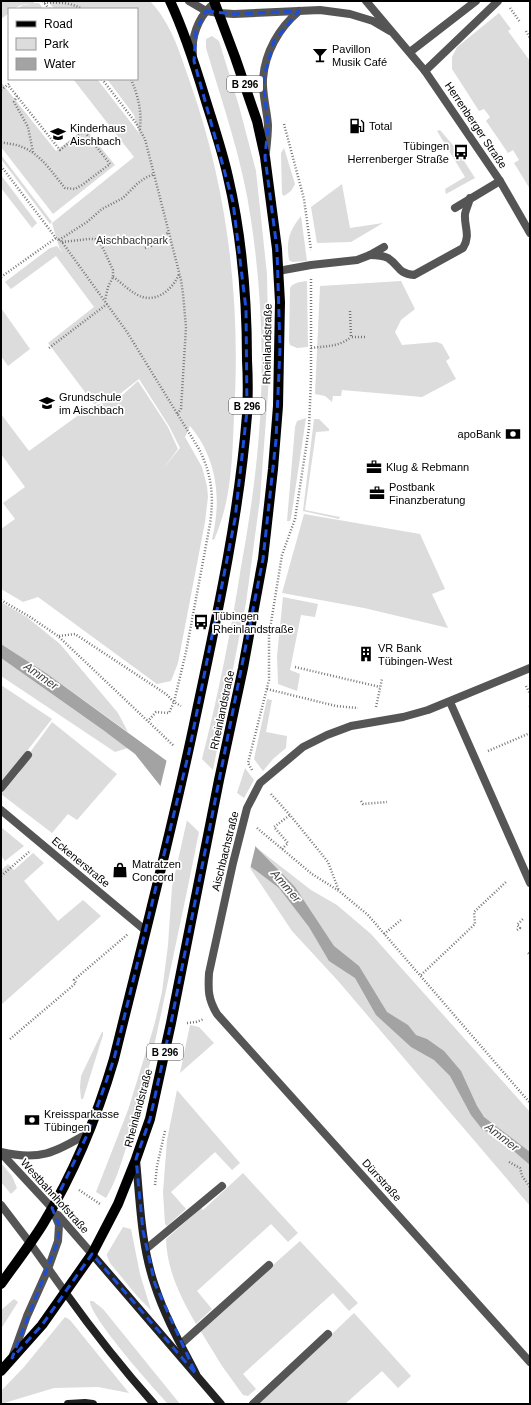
<svg xmlns="http://www.w3.org/2000/svg" width="531" height="1405" font-family="Helvetica,sans-serif">
  <style>
    .green { fill: #dcdcdc }
    .water { fill: #a3a3a3 }
    .pier { fill: #fff }
    .lines { fill: none; stroke-linecap: round; stroke-linejoin: round }
    .path { stroke: #777; stroke-width: 2.5; stroke-dasharray: 1 2; stroke-linecap: butt }
    .service { stroke: #555; stroke-width: 8 }
    .minor { stroke: #555; stroke-width: 8 }
    .tertiary { stroke: #555; stroke-width: 8 }
    .secondary { stroke: #222; stroke-width: 8 }
    .primary { stroke: #000; stroke-width: 10 }
    .marked { fill: none; stroke: #1d4ed8; stroke-width: 3; stroke-dasharray: 8 5; stroke-linejoin: round }
    .labels { text-anchor: middle; stroke-width: 3.5; stroke-linejoin: round; paint-order: stroke }
    .shield { fill: #fff; stroke: #4c4c4c; stroke-width: 1 }
    .shield-label { font-size: 10px; font-weight: bold; fill: #000 }
    .poi-label { font-size: 11px; fill: #000; stroke: #fff; text-anchor: start }
    .street-label { font-size: 11px; fill: #000; stroke: #fff }
    .park-label { font-size: 11px; fill: #333; stroke: #fff }
    .water-label { font-size: 12px; font-style: italic; fill: #444; stroke: #fff }
  </style>
  <rect width="100%" height="100%" fill="#fff"/>
  <g class="green">
    <path d="M1,1H34V3H39L43,9H17L23,5L30,4C21,3 17,9 9,9V13L1,19Z"/>
    <path d="M48,1H150C155,7 160,12 163,18C176,37 183,63 191,85C228,191 241,303 234,415C233,444 232,475 226,503C223,516 219,528 214,540L212,539C222,499 217,458 190,426L185,437L202,467L207,486L208,497L205,522L178,663L171,681L157,684L38,597L23,602L1,589V529L15,519L3,503L25,487L1,454V414L29,451L91,406L117,400L138,381L168,427L178,449L163,469L180,448L169,426L139,379L116,397L94,404L48,343L94,307L56,256L11,289L5,282L50,248L57,246L63,253L59,247L52,223L134,157L73,79H97L139,133L134,115L107,79H137V9H54Z"/>
    <polygon points="499,13 511,29 508,31 530,61 530,189 514,163 519,160 513,150 508,153 486,121 490,117 484,109 479,111 452,69 452,57 457,47"/>
    <path d="M212,36L219,41L239,106L256,171L267,274L269,379L260,499L246,603L213,770L202,759C218,695 231,632 241,567C250,518 257,469 260,419C264,353 261,286 251,220C243,162 223,105 206,48V39Z"/>
    <polygon points="1,82 56,151 85,128 115,165 53,214 1,147"/>
    <polygon points="440,130 457,150 475,178 446,194 445,189 465,177 437,131"/>
    <polygon points="284,148 295,184 291,191 284,196 282,194 281,153"/>
    <polygon points="1,155 52,222 50,224 1,159"/>
    <polygon points="1,175 37,223 32,228 1,188"/>
    <polygon points="342,184 350,228 383,223 351,242 317,243 311,207"/>
    <path d="M301,216L307,261L292,262L289,260C286,241 289,231 301,216Z"/>
    <path d="M307,281L308,347L297,348L290,345L289,341L290,288C294,282 300,282 307,281Z"/>
    <polygon points="401,281 415,309 401,320 395,332 402,345 437,342 442,344 450,358 446,361 456,379 422,397 342,390 341,396 333,396 332,402 325,396 315,394 320,286"/>
    <polygon points="1,308 30,349 8,366 1,356"/>
    <polygon points="306,418 291,518 290,521 287,521 295,427 297,421"/>
    <polygon points="314,419 319,419 329,429 329,431 316,432 305,510 340,517 339,519 303,511"/>
    <polygon points="304,514 420,534 445,589 432,594 448,628 364,608 282,593"/>
    <polygon points="283,597 318,604 315,617 301,615 290,670 300,674 297,691 278,684 277,656"/>
    <polygon points="1,602 28,618 60,644 118,713 128,732 46,673 1,644"/>
    <polygon points="1,658 103,730 128,748 115,752 1,676"/>
    <polygon points="1,685 52,719 1,784"/>
    <polygon points="267,699 272,700 266,732 287,736 286,748 273,759 263,771 254,759"/>
    <polygon points="52,722 117,774 77,820 68,814 52,833 1,794 20,772 18,769"/>
    <polygon points="245,768 254,780 244,798 237,793"/>
    <path d="M187,820L199,832C186,897 172,963 158,1028C149,1069 139,1110 125,1151C120,1167 115,1183 106,1198L96,1192L128,1110L154,1026L162,992L168,945L172,887Z"/>
    <polygon points="1,827 24,846 5,861 1,856"/>
    <polygon points="257,848 311,890 337,905 371,934 530,1112 530,1206 339,982 292,931 248,865"/>
    <polygon points="33,853 44,863 24,881 58,921 83,900 101,916 1,1005 1,870 8,864 14,870"/>
    <polygon points="190,1025 199,1027 214,1043 180,1073"/>
    <polygon points="102,1032 103,1032 103,1035 83,1099 81,1099 80,1087 81,1076"/>
    <polygon points="177,1090 240,1163 232,1170 215,1152 171,1192 186,1209 167,1226 165,1224 163,1192 167,1140"/>
    <polygon points="1,1163 12,1176 17,1188 11,1194 1,1182"/>
    <path d="M243,1173L298,1233L288,1242L271,1224L197,1291L212,1309L196,1324C181,1298 167,1271 166,1239L201,1208L203,1210Z"/>
    <polygon points="123,1227 131,1229 140,1274 151,1310 137,1296 110,1263 107,1256 107,1254"/>
    <polygon points="300,1241 358,1303 349,1311 333,1293 243,1374 256,1389 248,1396 243,1395 222,1366 200,1330"/>
    <polygon points="14,1299 18,1302 1,1329 1,1310"/>
    <path d="M90,1301H93L103,1309L180,1404L167,1403C153,1388 89,1316 90,1301Z"/>
    <polygon points="354,1313 411,1376 398,1388 382,1371 345,1404 258,1404"/>
    <polygon points="65,1317 70,1320 129,1393 98,1387 54,1388 1,1404 1,1391 24,1367"/>
  </g>
  <polygon class="water" points="1,644 46,673 171,764 236,822 257,848 295,887 334,946 359,966 387,1012 408,1025 416,1035 427,1039 444,1051 461,1071 477,1106 484,1117 530,1152 530,1165 501,1140 482,1129 471,1115 450,1076 434,1060 411,1047 376,1015 355,978 329,961 309,927 279,888 185,817 135,754 103,730 1,658"/>
  <polygon class="pier" points="167,759 237,821 256,844 250,869 228,856 184,818 160,788"/>
  <g class="lines">
    <g class="path">
      <polyline points="43,1 49,9"/>
      <path d="M44,3C58,2 70,2 82,9"/>
      <polyline points="510,8 520,22"/>
      <polyline points="526,31 530,38"/>
      <polyline points="102,79 136,123 145,139 181,280 183,294 186,327 181,409 177,414"/>
      <path d="M131,79C138,96 142,111 140,129"/>
      <polyline points="1,90 10,83"/>
      <polyline points="17,96 14,102 28,127 33,152"/>
      <polyline points="284,124 304,199 311,250"/>
      <path d="M1,142C8,144 16,144 22,147C41,154 53,174 65,188L75,189L82,185L110,164L84,131L60,150L8,85"/>
      <path d="M1,166L56,238L62,242L127,332L199,449C212,475 214,496 210,524L186,652L174,702L169,713L156,712L148,721"/>
      <polyline points="59,240 87,222 102,209 123,198 137,184 145,178 154,174"/>
      <polyline points="62,242 89,239 95,239 100,242 113,270 113,277 108,287 105,300"/>
      <polyline points="145,248 151,246 154,241 158,240 169,232"/>
      <polyline points="1,277 56,238"/>
      <path d="M113,277C121,282 128,290 136,294C154,305 172,291 179,274"/>
      <polyline points="350,311 351,337 367,337"/>
      <polyline points="49,348 107,304"/>
      <path d="M311,348C326,346 339,347 351,337"/>
      <polyline points="1,600 30,617 58,636 174,746"/>
      <polyline points="59,636 75,634 166,694 174,702 181,706"/>
      <polyline points="295,667 380,687"/>
      <polyline points="526,686 530,694"/>
      <polyline points="267,689 336,706 358,708"/>
      <polyline points="530,706 530,708"/>
      <polyline points="376,707 382,679"/>
      <polyline points="488,751 530,733"/>
      <polyline points="252,770 248,763 269,680 269,635 282,555 295,519 309,428 311,379 311,279"/>
      <polyline points="271,794 290,815 328,862 339,891"/>
      <polyline points="361,801 363,804 387,802"/>
      <polyline points="257,828 312,874 339,891 368,915 530,1103"/>
      <polyline points="282,849 288,843 274,827 290,815"/>
      <polyline points="1,876 29,852"/>
      <polyline points="517,930 520,928 517,925 523,919"/>
      <polyline points="384,934 401,920"/>
      <polyline points="528,953 530,955"/>
      <polyline points="421,975 475,924 474,912 507,881"/>
      <polyline points="187,1023 196,1022 204,1019"/>
      <polyline points="10,1039 76,983 74,980 128,934"/>
      <polyline points="509,1162 520,1168 522,1176 530,1187"/>
      <polyline points="155,1185 157,1166 165,1131"/>
      <polyline points="79,1190 100,1204"/>
    </g>
    <g class="service">
      <polyline points="410,52 476,1"/>
      <polyline points="455,208 500,181"/>
      <path d="M370,255C376,255 382,255 388,258C400,266 397,273 414,275L463,248C471,235 464,227 465,214C466,209 469,203 470,198"/>
      <polyline points="278,271 311,265 357,260 370,255 384,247"/>
      <polyline points="450,702 530,883"/>
      <polyline points="1,788 28,755"/>
      <polyline points="146,1249 222,1186"/>
      <polyline points="181,1344 269,1265"/>
      <polyline points="253,1404 328,1334"/>
    </g>
    <g class="minor">
      <polyline points="189,1 206,11 219,13 234,14 320,10 350,14 373,21 390,31"/>
      <polyline points="366,1 425,71 500,181 530,233"/>
      <path d="M193,55C191,37 198,19 210,7"/>
      <polyline points="425,71 498,1"/>
      <path d="M266,152C267,143 268,134 268,125C267,110 262,94 263,79C265,52 279,28 299,11"/>
      <path d="M530,668L428,710L403,717L351,726L327,735L303,747L260,783L247,808L233,863L209,973C208,990 208,999 217,1014L530,1362"/>
      <polyline points="1,810 146,931"/>
      <path d="M1,1152C39,1161 55,1153 88,1133"/>
      <polyline points="1,1153 52,1208"/>
      <polyline points="1,1205 30,1243"/>
    </g>
    <g class="tertiary">
      <polyline points="58,1215 92,1254"/>
      <polyline points="30,1243 65,1292"/>
      <polyline points="13,1355 27,1316 48,1269 58,1241 59,1225 52,1208"/>
    </g>
    <g class="secondary">
      <path d="M136,1160C140,1202 141,1246 155,1286C165,1317 181,1345 196,1374"/>
      <polyline points="92,1254 221,1404"/>
      <path d="M65,1292C93,1331 122,1368 154,1404"/>
      <polyline points="68,1404 85,1403 93,1404"/>
    </g>
    <g class="primary">
      <path d="M1,1284C15,1264 30,1245 43,1224C74,1173 97,1117 114,1059C142,945 172,831 196,715C217,616 239,516 247,415C248,397 248,379 247,360C247,299 242,237 228,177C222,150 213,124 205,98C195,65 185,33 170,1"/>
      <polyline points="1,1371 42,1325 92,1254 118,1204 136,1159 150,1119 171,1023 219,780 243,668 263,559 273,469 278,406 280,302 277,249 265,157 257,121 235,57 214,1"/>
    </g>
  </g>
  <path class="marked" d="M206,11L234,14L299,11L274,41L263,80L268,126L265,157L277,249L280,348L276,440L263,559L171,1023L150,1119L136,1159L143,1231L155,1284L196,1374L92,1254L42,1325L12,1358L58,1241L59,1225L52,1208L88,1133L114,1059L189,752L235,519L247,411L246,309L233,202L194,61L196,30Z"/>
  <defs>
    <g id="bar-bare" transform="scale(1.2)"><path d="M-6-5H6L.8 .8V4.5H3.5V6h-7V4.5H-.8V.8Z" fill="#000" stroke="#fff" stroke-width="2.5" paint-order="stroke"/></g>
    <g id="fuel-bare" transform="scale(1.2)"><path d="M-5.5-6h7V0h2V4h1.3V-2.5L3-4.5l.8-.8L6-3V5H2.5V1h-1V6h-7ZM-4.2-4.7v3.2H.2V-4.7Z" fill="#000" stroke="#fff" stroke-width="2.5" paint-order="stroke"/></g>
    <g id="school-bare" transform="scale(1.2)"><path d="M0-5L7-2L0 1L-7-2ZM-4 1L0 2.5L4 1V4Q0 6-4 4Z" fill="#000" stroke="#fff" stroke-width="2.5" paint-order="stroke"/></g>
    <g id="bus-bare" transform="scale(1.2)"><path d="M-5-6H5V4H4V6H2V4H-2V6H-4V4H-5ZM-3.5-4V0h7V-4ZM-3.5 1.2v1.5H-2V1.2ZM2 1.2v1.5H3.5V1.2Z" fill="#000" stroke="#fff" stroke-width="2.5" paint-order="stroke"/></g>
    <g id="bank-bare" transform="scale(1.2)"><path d="M-6-4H6V4H-6ZM0-2.3a2.3 2.3 0 1 0 0 4.6a2.3 2.3 0 1 0 0-4.6Z" fill="#000" stroke="#fff" stroke-width="2.5" paint-order="stroke"/></g>
    <g id="office-bare" transform="scale(1.2)"><path d="M-6-3h4V-5.5h4V-3h4V5H-6ZM-1-4.5V-3h2v-1.5ZM-6 0V1H6V0Z" fill="#000" stroke="#fff" stroke-width="2.5" paint-order="stroke"/></g>
    <g id="building-bare" transform="scale(1.2)"><path d="M-4-6H4V6H1V3H-1V6H-4ZM-2.5-4.3h1.7v1.8h-1.7ZM.8-4.3h1.7v1.8H.8ZM-2.5-1h1.7V.8h-1.7ZM.8-1h1.7V.8H.8Z" fill="#000" stroke="#fff" stroke-width="2.5" paint-order="stroke"/></g>
    <g id="shop-bare" transform="scale(1.2)"><path d="M-5-2.5h2.3a2.7 3.5 0 0 1 5.4 0H5L5.5 6h-11ZM-1.5-2.5h3a1.5 2.3 0 0 0-3 0Z" fill="#000" stroke="#fff" stroke-width="2.5" paint-order="stroke"/></g>
  </defs>
  <g fill-rule="evenodd">
    <use href="#bar-bare" x="320" y="55"/>
    <use href="#fuel-bare" x="357" y="126"/>
    <use href="#school-bare" x="58" y="134"/>
    <use href="#bus-bare" x="461" y="152"/>
    <use href="#school-bare" x="47" y="403"/>
    <use href="#bank-bare" x="513" y="434"/>
    <use href="#office-bare" x="374" y="467"/>
    <use href="#office-bare" x="377" y="493"/>
    <use href="#bus-bare" x="201" y="622"/>
    <use href="#building-bare" x="366" y="654"/>
    <use href="#shop-bare" x="120" y="870"/>
    <use href="#bank-bare" x="32" y="1120"/>
  </g>
  <g class="labels">
    <g class="shield">
      <rect x="227" y="76" width="36" height="16" rx="3"/>
      <rect x="229" y="398" width="36" height="16" rx="3"/>
      <rect x="147" y="1044" width="36" height="16" rx="3"/>
    </g>
    <g class="shield-label">
      <text x="245" y="88">B 296</text>
      <text x="247" y="410">B 296</text>
      <text x="165" y="1056">B 296</text>
    </g>
    <g class="poi-label">
      <text x="332" y="53">Pavillon<tspan x="332" dy="13">Musik Café</tspan></text>
      <text x="369" y="130">Total</text>
      <text x="70" y="132">Kinderhaus<tspan x="70" dy="13">Aischbach</tspan></text>
      <text x="449" y="150" text-anchor="end">Tübingen<tspan x="449" dy="13">Herrenberger Straße</tspan></text>
      <text x="59" y="401">Grundschule<tspan x="59" dy="13">im Aischbach</tspan></text>
      <text x="501" y="438" text-anchor="end">apoBank</text>
      <text x="386" y="471">Klug &amp; Rebmann</text>
      <text x="389" y="491">Postbank<tspan x="389" dy="13">Finanzberatung</tspan></text>
      <text x="213" y="620">Tübingen<tspan x="213" dy="13">Rheinlandstraße</tspan></text>
      <text x="378" y="652">VR Bank<tspan x="378" dy="13">Tübingen-West</tspan></text>
      <text x="132" y="868">Matratzen<tspan x="132" dy="13">Concord</tspan></text>
      <text x="44" y="1118">Kreissparkasse<tspan x="44" dy="13">Tübingen</tspan></text>
    </g>
    <g class="street-label">
      <text transform="translate(476 125) rotate(56)" y="4">Herrenberger Straße</text>
      <text transform="translate(267 344) rotate(-89)" y="4">Rheinlandstraße</text>
      <text transform="translate(222 710) rotate(-78)" y="4">Rheinlandstraße</text>
      <text transform="translate(225 851) rotate(-76)" y="4">Aischbachstraße</text>
      <text transform="translate(81 862) rotate(40)" y="4">Eckenerstraße</text>
      <text transform="translate(138 1108) rotate(-75)" y="4">Rheinlandstraße</text>
      <text transform="translate(382 1180) rotate(48)" y="4">Dürrstraße</text>
      <text transform="translate(55 1196) rotate(48)" y="4">Westbahnhofstraße</text>
    </g>
    <g class="park-label">
      <text x="132" y="244">Aischbachpark</text>
    </g>
    <g class="water-label">
      <text transform="translate(41 676) rotate(35)" y="4">Ammer</text>
      <text transform="translate(286 886) rotate(49)" y="4">Ammer</text>
      <text transform="translate(502 1137) rotate(38)" y="4">Ammer</text>
    </g>
  </g>
  <rect width="531" height="1405" fill="none" stroke="#000000" stroke-width="4"/>
  <rect x="8" y="8" width="130" height="72" fill="#ffffff" stroke="#999999"/>
  <rect x="16" y="21" width="20" height="6" fill="#000000" stroke="#999999"/>
  <text x="44" y="28" font-size="12" fill="#000000">Road</text>
  <rect x="16" y="38" width="20" height="12" fill="#dcdcdc" stroke="#999999"/>
  <text x="44" y="48" font-size="12" fill="#000000">Park</text>
  <rect x="16" y="58" width="20" height="12" fill="#a3a3a3" stroke="#999999"/>
  <text x="44" y="68" font-size="12" fill="#000000">Water</text>
</svg>
